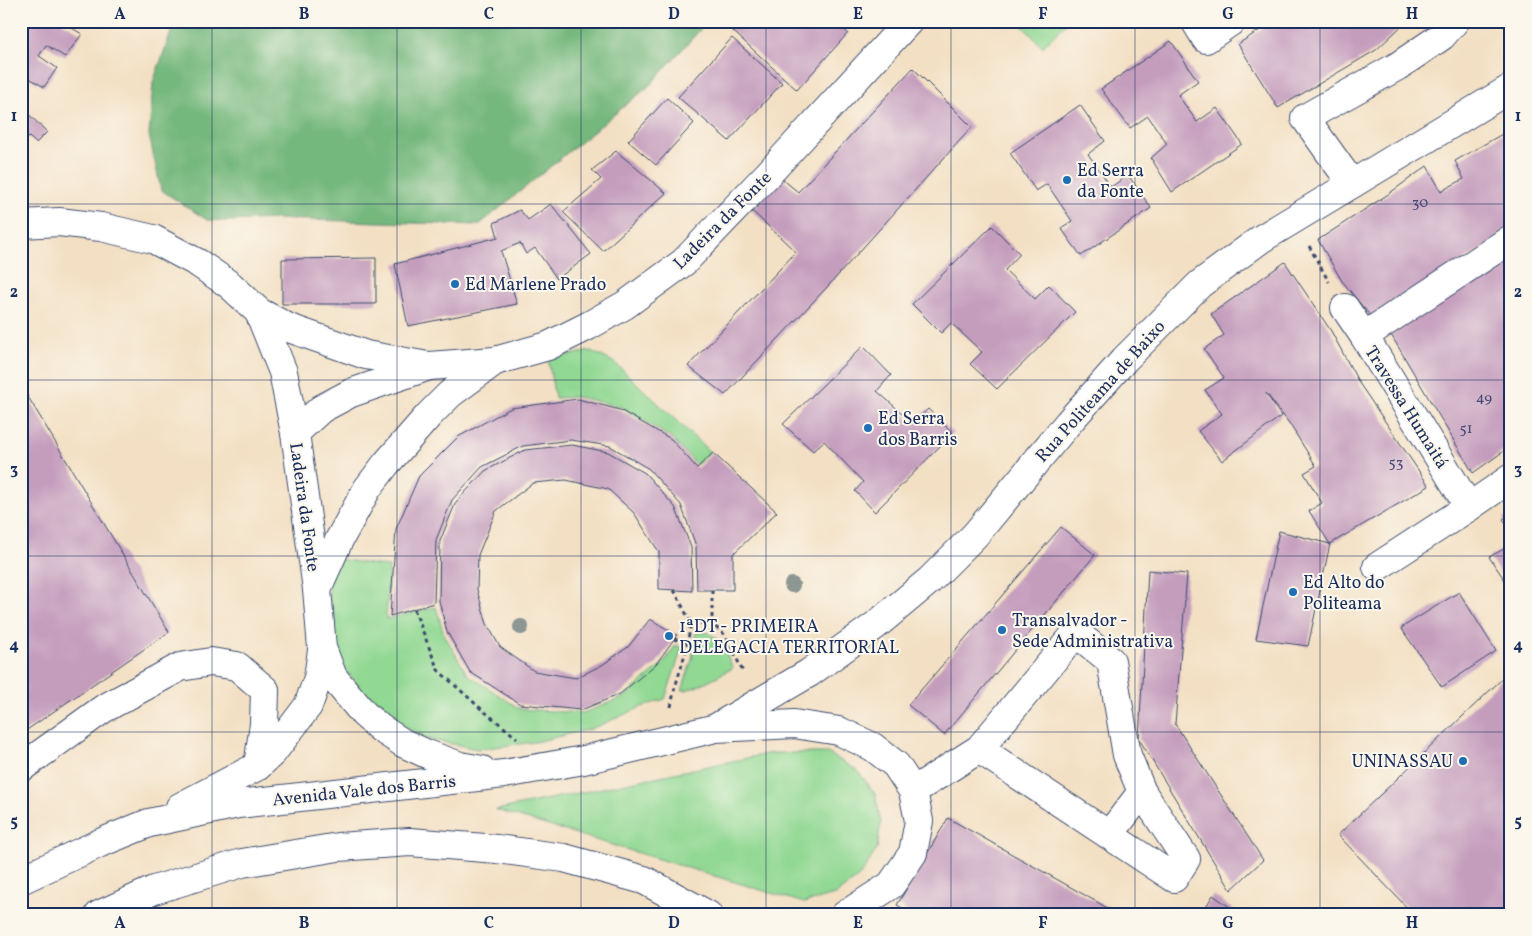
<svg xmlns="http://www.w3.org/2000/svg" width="1532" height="936" font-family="Vollkorn,serif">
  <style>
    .green { fill: #91d893; stroke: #568478 }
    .forest { fill: #74b87d; stroke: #48746e }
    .building { fill: #c49dbd }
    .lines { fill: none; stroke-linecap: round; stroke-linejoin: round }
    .minor-casing { stroke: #3b4a6d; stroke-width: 30 }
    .path { stroke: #3b4a6d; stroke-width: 3; stroke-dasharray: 4 4; stroke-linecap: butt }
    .minor { stroke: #fff; stroke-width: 28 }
    .tree { fill: #8c9693 }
    .grid { fill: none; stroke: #1b2f5e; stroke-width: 1; stroke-opacity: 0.55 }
    .poi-dot { fill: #1f6fb2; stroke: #fbf7ec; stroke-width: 2 }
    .labels { text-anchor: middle; stroke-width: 4; stroke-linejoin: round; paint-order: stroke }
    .number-label { font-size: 15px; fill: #454a76 }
    .poi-label { font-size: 18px; fill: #1b2f5e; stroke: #fbf7ec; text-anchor: start }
    .street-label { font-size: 18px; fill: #1b2f5e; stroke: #fbf7ec }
    .neatline { fill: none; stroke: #1b2f5e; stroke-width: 2 }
    .grid-label { font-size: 16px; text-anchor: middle; font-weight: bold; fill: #1b2f5e }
  </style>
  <rect width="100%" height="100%" fill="#fbf7ec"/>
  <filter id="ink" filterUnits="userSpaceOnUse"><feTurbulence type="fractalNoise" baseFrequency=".02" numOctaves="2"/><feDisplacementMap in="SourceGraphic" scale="10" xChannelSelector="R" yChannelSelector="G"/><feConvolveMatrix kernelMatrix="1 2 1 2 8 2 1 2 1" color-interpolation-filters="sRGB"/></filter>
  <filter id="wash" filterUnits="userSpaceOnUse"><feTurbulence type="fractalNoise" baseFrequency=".0096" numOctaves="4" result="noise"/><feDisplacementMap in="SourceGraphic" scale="20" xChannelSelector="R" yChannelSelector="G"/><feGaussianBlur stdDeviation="1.12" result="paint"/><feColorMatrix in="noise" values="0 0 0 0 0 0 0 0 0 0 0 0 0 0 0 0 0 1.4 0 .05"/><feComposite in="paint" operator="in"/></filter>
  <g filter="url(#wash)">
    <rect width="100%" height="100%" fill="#f3e0c4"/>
    <g class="green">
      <polygon points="1017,21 1068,21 1043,47"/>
      <polygon points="591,351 615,363 710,452 697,465 670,437 621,407 578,397 555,398 548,359"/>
      <polygon points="333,558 389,567 386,619 436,607 444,634 467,674 520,709 583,713 624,697 662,665 676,645 682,648 665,699 644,706 591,729 535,742 478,749 427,739 385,716 339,663 326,575"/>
      <polygon points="696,632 709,633 720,641 733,668 696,687 682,691 692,659"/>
      <polygon points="771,753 828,753 858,771 875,794 881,822 877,849 860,876 835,895 804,903 496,810"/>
    </g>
    <polygon class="forest" points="175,21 708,21 649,86 479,225 276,219 228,221 207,220 161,190 149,135 153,82"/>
    <g id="blocks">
      <g class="building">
        <polygon points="31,21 60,21 82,34 65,57 46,45 39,56 57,68 44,87 21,73 21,22 27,25"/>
        <polygon points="724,21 835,21 848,33 797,90 723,22"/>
        <polygon points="1274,21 1407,21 1376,50 1278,108 1238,44"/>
        <polygon points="732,38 782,83 729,141 678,97"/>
        <polygon points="1171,41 1198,81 1178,95 1197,122 1217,108 1242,144 1172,192 1151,158 1167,144 1148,116 1130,128 1101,89"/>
        <polygon points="913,68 972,127 830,284 725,395 688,366 796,252 752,211 781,178 798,192"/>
        <polygon points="667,98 694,123 656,165 628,141"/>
        <polygon points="1080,105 1105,141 1088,154 1111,187 1128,175 1151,208 1081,256 1061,228 1072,221 1047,184 1036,191 1010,153"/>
        <polygon points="21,107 47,132 36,143 29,137 21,144"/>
        <polygon points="1511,129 1511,230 1373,319 1342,281 1318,240 1387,195 1427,166 1441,191 1464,179 1455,161"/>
        <polygon points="616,151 666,193 603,251 563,212 601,179 592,170"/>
        <polygon points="551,204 591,254 557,279 535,248 526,254 520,243 501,251 517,304 408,326 395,264 498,237 494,223 520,210 528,220"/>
        <polygon points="992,226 1020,254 1005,270 1035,299 1049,285 1075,312 997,389 970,364 982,352 951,323 941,333 912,304"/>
        <polygon points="1511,256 1511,446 1473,473 1390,333 1439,301 1466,286"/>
        <polygon points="376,258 376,304 282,304 282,259"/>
        <polygon points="1285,262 1331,331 1359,383 1429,486 1330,544 1308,646 1256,639 1279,531 1330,544 1309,511 1322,503 1304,473 1316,466 1289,423 1266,393 1281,416 1222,461 1198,431 1222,414 1205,390 1224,378 1204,349 1224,335 1211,314"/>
        <polygon points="863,346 891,375 877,391 913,423 928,409 953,433 875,512 855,491 863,482 824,441 813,451 783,424"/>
        <polygon points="21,385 169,632 21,734"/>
        <polygon points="578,399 620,410 671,439 697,468 713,453 777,512 733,554 733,590 697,590 696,546 681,505 649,469 610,446 571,440 523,446 482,467 452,500 436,540 434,603 390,616 396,529 419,476 458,437 511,408"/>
        <polygon points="572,445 608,452 645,473 675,507 691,547 692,591 659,589 659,552 634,513 608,489 566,480 533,483 496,511 478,555 477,590 487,624 500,647 534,671 576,678 602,665 628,647 650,619 677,635 656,664 620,694 581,710 520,704 470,672 447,632 439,601 440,541 456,502 485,471 525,450"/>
        <polygon points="1511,514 1511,531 1503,519"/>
        <polygon points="1061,527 1095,555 944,735 908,705"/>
        <polygon points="1511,545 1511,589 1489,557"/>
        <polygon points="1148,570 1187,574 1175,724 1263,860 1231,890 1139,739"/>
        <polygon points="1459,592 1496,651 1442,687 1401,628"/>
        <polygon points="1503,678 1511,687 1511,915 1414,915 1338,835"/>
        <polygon points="948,818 1120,915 914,915 897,905"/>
        <polygon points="1213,895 1241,915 1201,915"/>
      </g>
    </g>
  </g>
  <g filter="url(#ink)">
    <use href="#blocks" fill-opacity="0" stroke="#3b4a6d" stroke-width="1"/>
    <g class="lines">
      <g class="minor-casing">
        <g id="minor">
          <polyline points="1195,21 1206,39 1232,21"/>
          <polyline points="1352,184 1305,118 1398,66 1442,36 1455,21"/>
          <polyline points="21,224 59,222 101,227 153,239 198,263 230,285 259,312 289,328 366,355 428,366"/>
          <polyline points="1345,308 1364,336 1469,507"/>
          <polyline points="259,312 283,372 295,433 317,589 322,648 333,677 364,714 380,728 403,743 427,754 460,766 482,770"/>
          <polyline points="1364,336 1511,239"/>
          <polyline points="295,433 321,409 351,393 429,366 495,361 548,346 588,326 625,305 684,262 770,172 909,21"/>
          <polyline points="1377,567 1469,507 1511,478"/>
          <polyline points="317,589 339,540 367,489 386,464 429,415 450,394 495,361"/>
          <polyline points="719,726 809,673 876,625 930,580 975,535 1068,423 1125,359 1200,284 1261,239 1511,88"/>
          <polyline points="21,768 103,709 180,667 211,662 237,666 265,690 264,724 258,766"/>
          <polyline points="913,791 979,749 1076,633 1111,661 1127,755 1142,792 1186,859 1174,878 979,749"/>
          <polyline points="180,807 258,766 273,752 308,706 318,678 322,650"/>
          <polyline points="1109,835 1142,792"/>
          <polyline points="21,880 100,843 149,823 238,804 504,774 584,760 716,728 794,724 839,731 873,747 896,765 913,791 919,821 913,853 891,885 845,915"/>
          <polyline points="99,915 154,890 242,863 338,847 410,842 497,849 564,858 644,880 708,915"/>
        </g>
      </g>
      <g class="path">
        <polyline points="1309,246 1329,282"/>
        <polyline points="674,590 691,623"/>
        <polyline points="712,590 712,624"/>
        <polyline points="414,609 438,670 479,707 517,738"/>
        <polyline points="674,639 686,643"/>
        <polyline points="671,707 674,691 686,651 691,623 712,624 726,636 744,674"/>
      </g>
      <use href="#minor" class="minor"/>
    </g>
    <g class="tree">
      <circle cx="792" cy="585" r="8"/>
      <circle cx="521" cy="627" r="8"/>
    </g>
  </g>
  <path class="grid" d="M212,21V915M397,21V915M581,21V915M766,21V915M951,21V915M1135,21V915M1320,21V915M21,204H1511M21,380H1511M21,556H1511M21,732H1511"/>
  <g class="poi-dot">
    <circle cx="1067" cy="180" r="5"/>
    <circle cx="455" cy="284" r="5"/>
    <circle cx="868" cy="428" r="5"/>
    <circle cx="1293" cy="592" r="5"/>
    <circle cx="1002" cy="630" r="5"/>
    <circle cx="669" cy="636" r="5"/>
    <circle cx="1463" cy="761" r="5"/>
  </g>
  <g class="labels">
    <g class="number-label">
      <text x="1420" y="207">30</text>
      <text x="1484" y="402">49</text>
      <text x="1466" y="433">51</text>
      <text x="1396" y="467">53</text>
    </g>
    <g class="poi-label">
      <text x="1077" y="176">Ed Serra<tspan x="1077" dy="21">da Fonte</tspan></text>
      <text x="465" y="290">Ed Marlene Prado</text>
      <text x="878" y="424">Ed Serra<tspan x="878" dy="21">dos Barris</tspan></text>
      <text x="1303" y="588">Ed Alto do<tspan x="1303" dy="21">Politeama</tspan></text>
      <text x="1012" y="626">Transalvador -<tspan x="1012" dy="21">Sede Administrativa</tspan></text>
      <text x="679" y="632">1ªDT - PRIMEIRA<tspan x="679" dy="21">DELEGACIA TERRITORIAL</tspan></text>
      <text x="1453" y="767" text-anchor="end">UNINASSAU</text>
    </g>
    <g class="street-label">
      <text transform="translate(722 220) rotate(-45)" y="6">Ladeira da Fonte</text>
      <text transform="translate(1100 391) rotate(-48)" y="6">Rua Politeama de Baixo</text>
      <text transform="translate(1407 407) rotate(58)" y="6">Travessa Humaitá</text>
      <text transform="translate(305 507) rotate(82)" y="6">Ladeira da Fonte</text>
      <text transform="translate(364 790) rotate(-6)" y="6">Avenida Vale dos Barris</text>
    </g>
  </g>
  <rect width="1532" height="936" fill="none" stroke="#fbf7ec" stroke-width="55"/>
  <rect x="28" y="28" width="1476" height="880" class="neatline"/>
  <g class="grid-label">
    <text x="120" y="19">A</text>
    <text x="304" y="19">B</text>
    <text x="489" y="19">C</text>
    <text x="674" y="19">D</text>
    <text x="858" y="19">E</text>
    <text x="1043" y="19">F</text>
    <text x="1228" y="19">G</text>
    <text x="1412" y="19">H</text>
    <text x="14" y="121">1</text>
    <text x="1518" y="121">1</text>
    <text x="14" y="297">2</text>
    <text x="1518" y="297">2</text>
    <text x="14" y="474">3</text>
    <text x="1518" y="474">3</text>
    <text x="14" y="650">4</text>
    <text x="1518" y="650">4</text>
    <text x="14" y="826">5</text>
    <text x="1518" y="826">5</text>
    <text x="120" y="928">A</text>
    <text x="304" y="928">B</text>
    <text x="489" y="928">C</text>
    <text x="674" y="928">D</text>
    <text x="858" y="928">E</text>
    <text x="1043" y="928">F</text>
    <text x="1228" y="928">G</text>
    <text x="1412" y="928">H</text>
  </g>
</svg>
